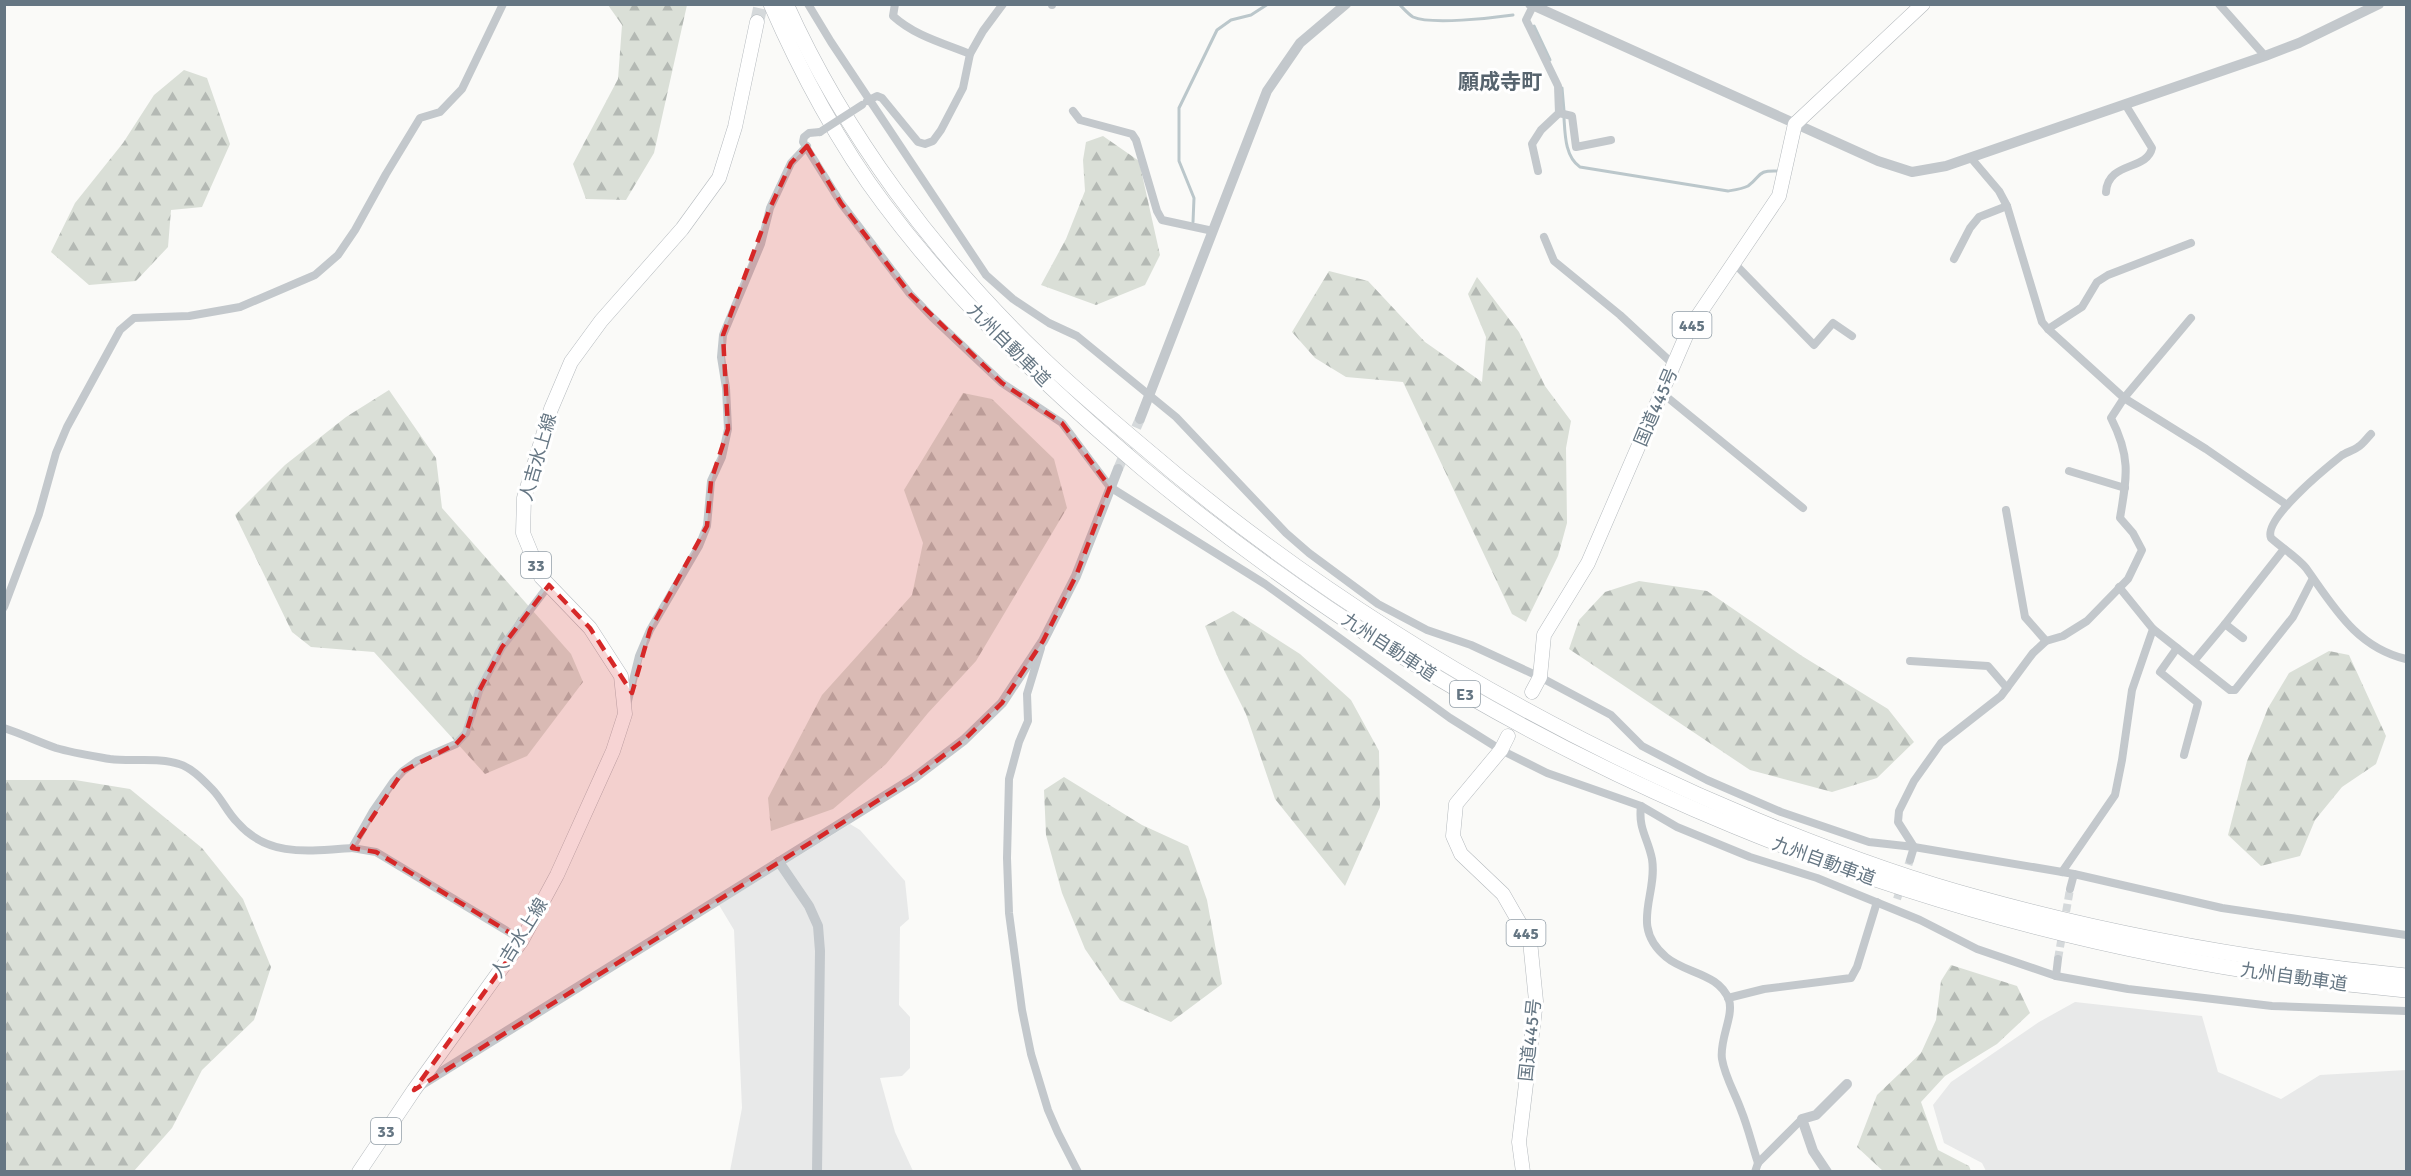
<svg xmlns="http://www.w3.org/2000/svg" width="2411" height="1176" font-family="Signika,'Noto Sans JP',sans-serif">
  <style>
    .built { fill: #e8e9e9 }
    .forest { fill: url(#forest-firs) }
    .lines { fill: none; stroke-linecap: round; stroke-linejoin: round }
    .stream { stroke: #bbc7cb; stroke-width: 3 }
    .minor-tunnel { stroke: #d5d9db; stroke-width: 8; stroke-dasharray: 8 4; stroke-linecap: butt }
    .tertiary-tunnel { stroke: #d5d9db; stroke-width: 10; stroke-dasharray: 10 5; stroke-linecap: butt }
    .primary-tunnel { stroke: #d5d9db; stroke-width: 14; stroke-dasharray: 14 7; stroke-linecap: butt }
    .primary-casing { stroke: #b5babe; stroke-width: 15 }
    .trunk-casing { stroke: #b4b9bd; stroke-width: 15 }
    .motorway-casing { stroke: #b4b9bd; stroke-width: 16 }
    .minor { stroke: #c3c8cc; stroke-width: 8 }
    .tertiary { stroke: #c3c8cc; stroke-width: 10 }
    .primary { stroke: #fff; stroke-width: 14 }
    .trunk { stroke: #fff; stroke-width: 14 }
    .motorway { stroke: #fff; stroke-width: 15 }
    .minor-bridge { stroke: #c3c8cc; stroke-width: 8 }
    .marked { fill: #d62828; fill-opacity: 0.2; stroke: #d62828; stroke-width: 4.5; stroke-dasharray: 12 8; stroke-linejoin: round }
    .labels { text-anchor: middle; stroke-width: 6; stroke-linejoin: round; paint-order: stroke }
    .shield { fill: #fff; stroke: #939fa8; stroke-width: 1.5 }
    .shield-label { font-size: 16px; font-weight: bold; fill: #657683 }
    .street-label { font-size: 18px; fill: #657683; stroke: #fff }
    .quarter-label { font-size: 21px; font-weight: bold; fill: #57646e; stroke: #fff }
  </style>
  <defs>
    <pattern id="forest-firs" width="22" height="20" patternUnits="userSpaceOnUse" patternTransform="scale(1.5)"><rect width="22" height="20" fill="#dadfd7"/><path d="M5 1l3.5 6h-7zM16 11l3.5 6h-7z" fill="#b4b9b4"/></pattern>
  </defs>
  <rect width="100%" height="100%" fill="#fafaf8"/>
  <g class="built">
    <polygon points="850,824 860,830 905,881 909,919 900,927 899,1005 910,1017 910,1068 902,1076 880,1078 895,1132 913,1171 730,1171 742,1108 734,930 719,905"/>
    <polygon points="2075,1002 2202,1016 2218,1072 2281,1099 2320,1075 2406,1070 2406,1171 1986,1171 1982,1163 1944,1143 1933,1105 1951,1082 2039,1022"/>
  </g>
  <g class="forest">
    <polygon points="608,5 687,5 654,153 626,200 586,199 573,164 618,79 622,25"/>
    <polygon points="184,70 207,78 230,144 202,207 171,210 168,247 136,281 89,285 51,252 75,203 123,143 154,95"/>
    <polygon points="1103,136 1139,161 1160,255 1145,285 1096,305 1041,285 1066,239 1085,191 1083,160 1086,142"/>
    <polygon points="1329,271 1368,281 1425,342 1482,382 1486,337 1468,294 1477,277 1519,332 1545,386 1571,421 1566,448 1567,523 1558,556 1526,622 1512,614 1403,382 1346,377 1315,358 1292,332"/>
    <polygon points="389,390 436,458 442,508 571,654 583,682 527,756 485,774 374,652 311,647 292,632 235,515 285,465 346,417"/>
    <polygon points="963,393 992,399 1054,459 1067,508 976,661 928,713 886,764 833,809 771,831 768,798 822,695 912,595 923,543 904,490"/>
    <polygon points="1639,581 1707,591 1802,656 1888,709 1914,742 1877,778 1832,792 1750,770 1569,649 1579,620 1605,592"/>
    <polygon points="1233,611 1300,654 1351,700 1379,751 1380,807 1345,886 1275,799 1246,714 1219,660 1205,626"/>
    <polygon points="2329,651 2349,655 2386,736 2376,764 2342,787 2315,820 2300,856 2261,866 2228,835 2247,761 2268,708 2289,673"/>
    <polygon points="1064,777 1142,825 1188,846 1207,900 1222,984 1171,1022 1120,1000 1085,949 1062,893 1046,835 1044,790"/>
    <polygon points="5,780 75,780 130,789 202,848 243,899 271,967 254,1020 202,1070 172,1128 134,1171 5,1171"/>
    <polygon points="1951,965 2017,986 2030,1013 1997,1044 1945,1076 1921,1102 1938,1150 1969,1166 1971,1171 1883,1171 1857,1147 1877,1095 1921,1053 1936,1020 1941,981"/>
  </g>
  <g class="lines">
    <g class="stream">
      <path d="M1399,4C1403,8 1408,14 1413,17C1431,25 1492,18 1513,15"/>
      <polyline points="1534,26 1550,60"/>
      <polyline points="1562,88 1564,111"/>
      <path d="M1564,118C1565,134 1565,157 1580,167L1728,191C1734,190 1742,189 1748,186C1762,176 1756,170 1778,171"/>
      <polyline points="1193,222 1194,198 1179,161 1179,108 1217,30 1231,20 1251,15 1268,4"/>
    </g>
    <g class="minor-tunnel">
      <polyline points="1897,899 1910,860"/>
      <polyline points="2058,959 2070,889"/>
    </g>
    <polyline class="tertiary-tunnel" points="1118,469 1140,419"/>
    <polyline class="primary-tunnel" points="757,22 761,4"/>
    <g class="primary-casing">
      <polyline id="primary" points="359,1172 414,1090 522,940 557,875 613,751 625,714 621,676 590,628 541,577 523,533 524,498 551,409 571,362 601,321 682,229 719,178 735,127 757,22"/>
    </g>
    <g class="trunk-casing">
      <g id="trunk">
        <polyline points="1532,692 1540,677 1544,635 1588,563 1689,329 1779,196 1795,124 1923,4"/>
        <polyline points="1508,736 1501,750 1456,804 1453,836 1461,854 1503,894 1530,941 1536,1001 1519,1142 1523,1172"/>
      </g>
    </g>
    <g class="motorway-casing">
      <g id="motorway">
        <path d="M771,4C800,71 840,146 884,204C958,303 1048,388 1142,468C1501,768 1941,949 2406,990"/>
        <path d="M786,4C845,135 936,256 1039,355C1070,385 1103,413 1135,440C1320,600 1531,726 1756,820C1829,850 1903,878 1979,898C2120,937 2262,962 2406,976"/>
      </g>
    </g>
    <g class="minor">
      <polyline points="808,4 831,42 986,275 1013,299 1049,323 1077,336 1176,417 1286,533 1309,553 1378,604 1427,630 1471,645 1540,677 1611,715 1642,746 1707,780 1781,812 1869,842 1914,847 2074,874 2222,908 2406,935"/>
      <path d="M895,4L893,16C915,36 943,43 970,54"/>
      <polyline points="1052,4 1052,5"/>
      <polyline points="2219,4 2265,56"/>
      <polyline points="1533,6 1526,20 1558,86 1559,113 1541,130 1532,144 1538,171"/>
      <polyline points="867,101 877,96 882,98 918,142 925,144 933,141 941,130 963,88 970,54 983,31 1003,4"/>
      <polyline points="1073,111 1080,120 1132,134 1136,140 1157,211 1162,220 1213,231"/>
      <polyline points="1559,113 1572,116 1576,147 1611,140"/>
      <polyline points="820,132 809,133 804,137 803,142 841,203 910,294 932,317 1002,383 1062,423 1110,487 1265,584 1450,718 1501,750 1547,773 1641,806 1677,827 1750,857 1817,878 1920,920 1977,949 2056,976 2128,989 2272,1006 2406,1011"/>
      <polyline points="1971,158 1999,191 2007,206 2042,322 2048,329 2124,398 2206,449 2287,505"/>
      <path d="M2106,192C2108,161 2147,171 2152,148L2125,104"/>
      <polyline points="1544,237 1554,261 1620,315 1674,365"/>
      <polyline points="1954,259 1970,228 1979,217 2007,206"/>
      <polyline points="1733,262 1814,345 1833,323 1852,336"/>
      <polyline points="2048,329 2082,307 2097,282 2108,275 2191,243"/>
      <polyline points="1662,393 1803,508"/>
      <path d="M2371,434C2367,438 2363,444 2358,447C2353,451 2346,452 2341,456C2326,468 2263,519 2271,538C2282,548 2297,557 2306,568C2334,607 2356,647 2406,659"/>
      <polyline points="2069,471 2125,488"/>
      <polyline points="2006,510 2025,617 2046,641"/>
      <polyline points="4,607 39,514 56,453 67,427 120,330 134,318 189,316 240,307 315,275 338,255 355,230 386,174 420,118 440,112 462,89 503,4"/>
      <polyline points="2225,624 2284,549"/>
      <polyline points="2153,629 2230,690 2235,690 2293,617 2312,580"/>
      <polyline points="1041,648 1027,694 1028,721 1019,742 1009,779 1007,858 1009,913 1022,1010 1031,1054 1048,1110 1058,1133 1078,1172"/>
      <polyline points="2177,648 2160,672 2198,703 2184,755"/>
      <polyline points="1910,661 1988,666 2007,688"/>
      <polyline points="2194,661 2225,624 2243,638"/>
      <polyline points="627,705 639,656 650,630 699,546 707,526 711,481 722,457 728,429 726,388 721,357 723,335 761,244 770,208 791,163 807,146"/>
      <path d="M4,728C22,734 39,742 56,748C73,753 93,756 110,759C131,762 160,757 179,764C192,768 203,780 212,789C222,799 227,812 237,822C268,858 310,851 352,848"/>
      <path d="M1641,806C1638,829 1648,838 1652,859C1658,895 1629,926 1666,957C1686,974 1719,973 1729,1000C1734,1016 1719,1040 1722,1059C1725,1077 1735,1093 1741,1110C1748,1127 1752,1145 1758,1163"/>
      <path d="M1910,860L1914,847L1898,822L1899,811L1914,781L1941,743L2001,696L2033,653L2046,641L2063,636L2087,621L2128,579L2142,550L2133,533L2120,518C2127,476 2131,457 2111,418L2124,398L2191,318"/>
      <polyline points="2062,872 2115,795 2122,760 2132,690 2153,629 2119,587"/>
      <polyline points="2070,889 2074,874"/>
      <polyline points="522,940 376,852 352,848 373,811 393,782 403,771 417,761 456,744 466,733 479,691 502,647 549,585"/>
      <polyline points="2056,976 2058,959"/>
      <polyline points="1728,998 1764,989 1851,978 1857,967 1877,902"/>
      <polyline points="1755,1172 1758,1163 1802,1119"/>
    </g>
    <g class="tertiary">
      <polyline points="1530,4 1878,161 1912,172 1946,166 2265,56 2299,43 2379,4"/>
      <polyline points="1140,419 1267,91 1300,43 1346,4"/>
      <polyline points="779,862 809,906 818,926 820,951 817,1172"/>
      <polyline points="419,1086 914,778 964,740 1002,703 1043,641 1076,576 1118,469"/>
      <polyline points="1827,1172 1813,1151 1802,1119 1816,1115 1847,1084"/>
    </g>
    <use href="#primary" class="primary"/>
    <use href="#trunk" class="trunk"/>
    <use href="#motorway" class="motorway"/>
    <polyline class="minor-bridge" points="820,132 862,105"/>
  </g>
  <path class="marked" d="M807,146L841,203L910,294L1002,383L1062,423L1110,487L1076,576L1043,641L1002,703L964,740L914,778L414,1090L522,940L376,852L352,848L403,771L456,744L466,733L479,691L502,647L549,585L590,628L632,693L650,630L707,526L711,481L728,429L723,335L770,208L791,163Z"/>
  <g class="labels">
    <g class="shield">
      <rect x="1672.5" y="312" width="39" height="26" rx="4.5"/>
      <rect x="521" y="552" width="30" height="26" rx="4.5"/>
      <rect x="1450" y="681" width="30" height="26" rx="4.5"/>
      <rect x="1506.5" y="920" width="39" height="26" rx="4.5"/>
      <rect x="371" y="1118" width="30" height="26" rx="4.5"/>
    </g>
    <g class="shield-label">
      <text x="1692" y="331">445</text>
      <text x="536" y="571">33</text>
      <text x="1465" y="700">E3</text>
      <text x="1526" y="939">445</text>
      <text x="386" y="1137">33</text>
    </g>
    <g class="street-label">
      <text transform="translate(1009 345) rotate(45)" y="6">九州自動車道</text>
      <text transform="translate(1656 407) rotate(-67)" y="6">国道445号</text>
      <text transform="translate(538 457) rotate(-74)" y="6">人吉水上線</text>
      <text transform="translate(1389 647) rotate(33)" y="6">九州自動車道</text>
      <text transform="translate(1824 861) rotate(20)" y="6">九州自動車道</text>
      <text transform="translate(519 938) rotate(-58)" y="6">人吉水上線</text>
      <text transform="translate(2294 977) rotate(8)" y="6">九州自動車道</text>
      <text transform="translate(1530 1040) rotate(-84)" y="6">国道445号</text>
    </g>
    <g class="quarter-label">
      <text x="1500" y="89">願成寺町</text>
    </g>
  </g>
  <rect width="2411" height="1176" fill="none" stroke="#657683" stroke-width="12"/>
</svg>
